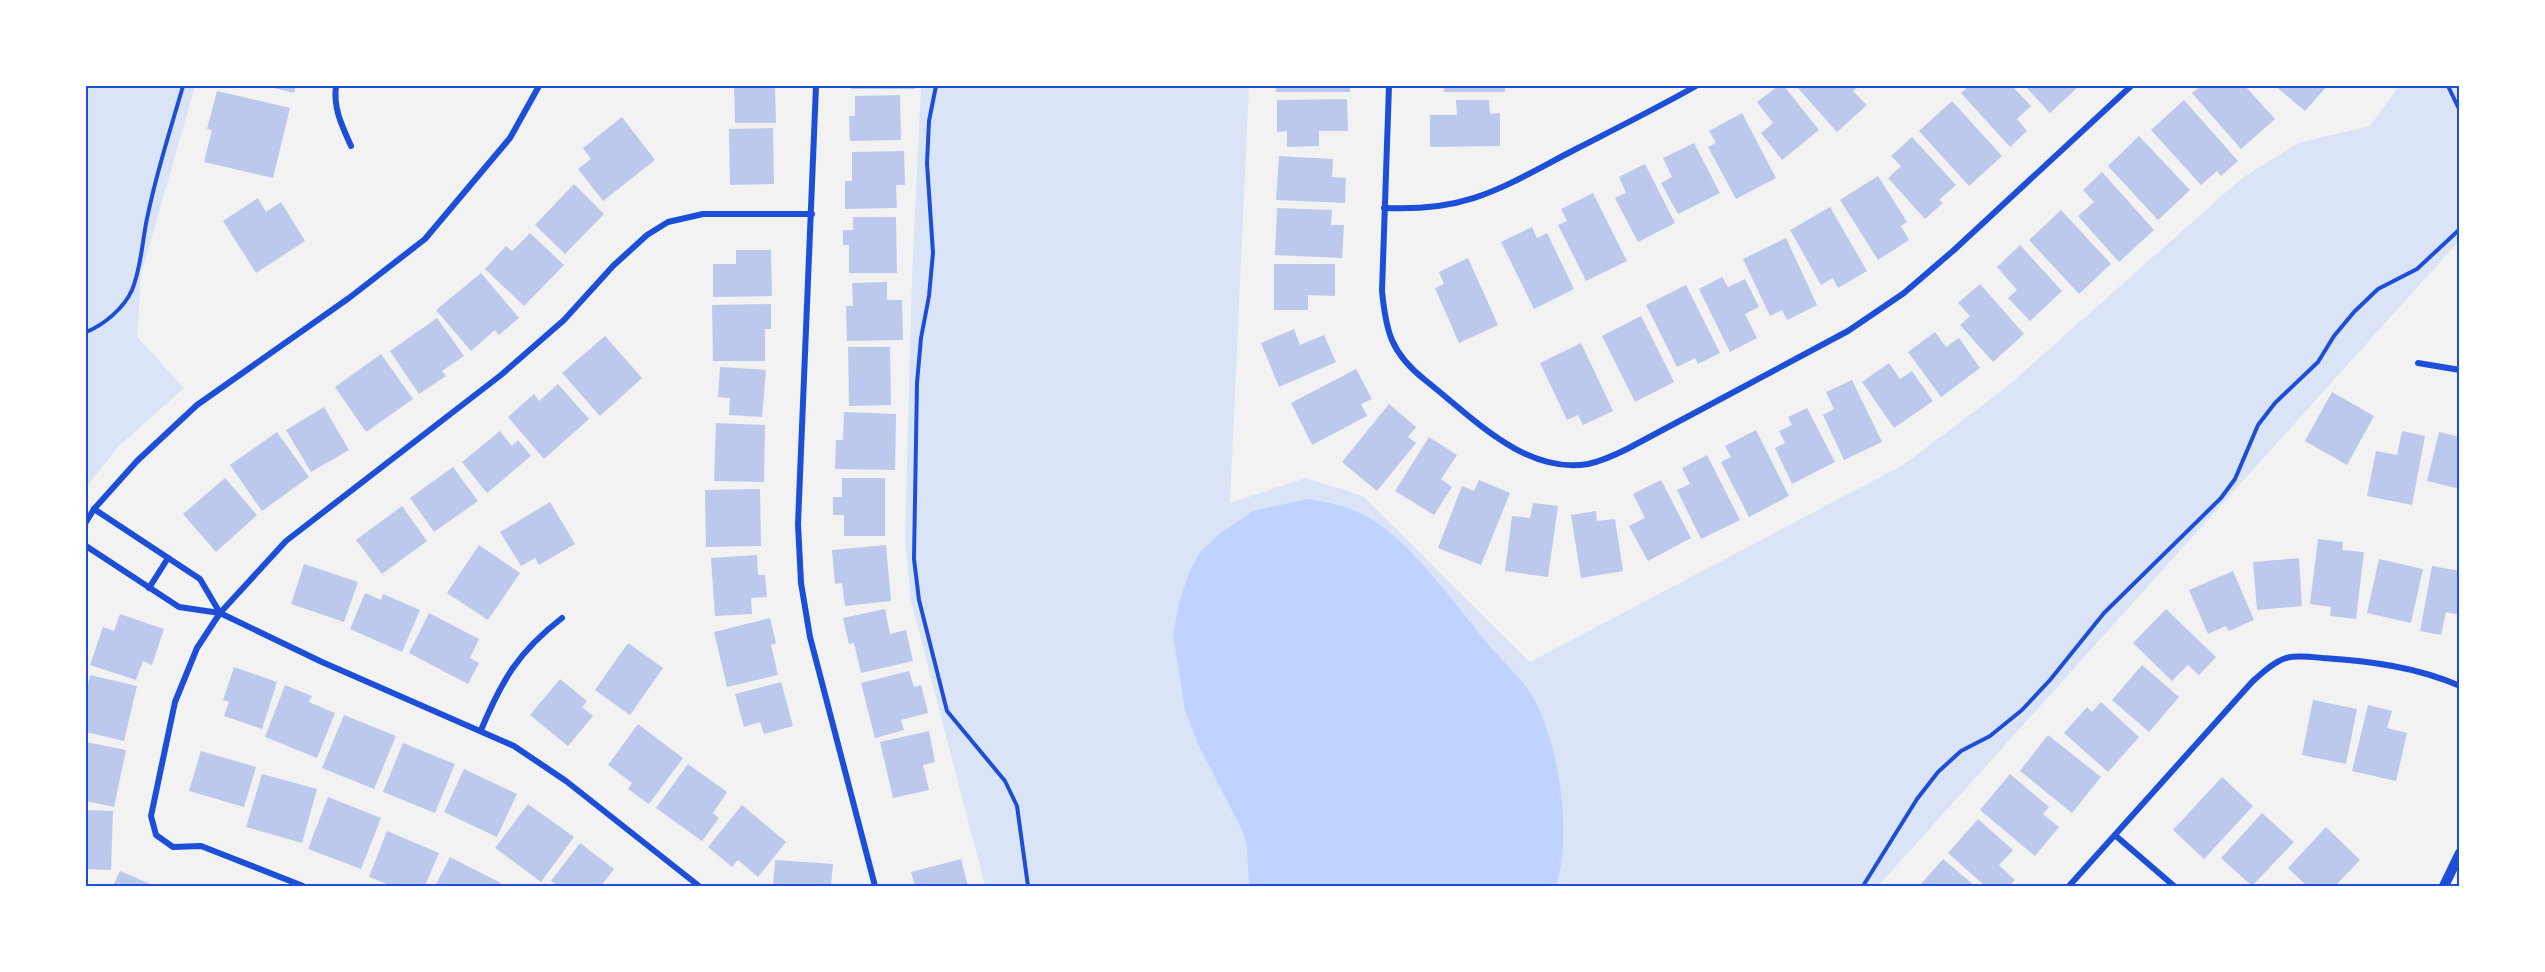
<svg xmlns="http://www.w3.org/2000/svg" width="2545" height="972" font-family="Lato,sans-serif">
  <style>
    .green { fill: #dbe4f7 }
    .water { fill: #bfd3fe }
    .building { fill: #bdc9ec }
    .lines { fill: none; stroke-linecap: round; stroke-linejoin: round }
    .path { stroke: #1d4ed8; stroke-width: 4 }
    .minor { stroke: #1d4ed8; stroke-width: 6 }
    .tertiary { stroke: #1d4ed8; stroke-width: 10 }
    .neatline { fill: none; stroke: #1d4ed8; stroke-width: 2 }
  </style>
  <rect width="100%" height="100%" fill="#f2f2f2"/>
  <g class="green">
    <polygon points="86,86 195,86 141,275 137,337 184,388 119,446 86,487"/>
    <polygon points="921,86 1249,86 1230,503 1306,478 1363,496 1530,662 1903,465 2004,389 2242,178 2298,143 2370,126 2399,86 2459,86 2459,241 1878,886 985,886 911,601 905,539 912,276"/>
  </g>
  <path class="water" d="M1307,499C1332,502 1358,509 1379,524C1419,553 1456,605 1487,643C1500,659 1517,674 1529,691C1559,737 1573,835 1556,886H1249L1247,847L1243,832L1198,744L1185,710L1173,634L1180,599L1189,573L1200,552L1219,534L1253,511Z"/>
  <g class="building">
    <polygon points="266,86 296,86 294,93"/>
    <polygon points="734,86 775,86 776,123 735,123"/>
    <rect x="851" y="86" width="64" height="3"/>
    <rect x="1276" y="86" width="74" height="6"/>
    <rect x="1444" y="86" width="61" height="6"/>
    <polygon points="1778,86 1784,86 1819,130 1782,160 1761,133 1773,123 1757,102"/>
    <polygon points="1796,86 1859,86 1853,91 1867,105 1837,132"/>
    <polygon points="1969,86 2012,86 2031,106 2017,119 2027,131 2010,147 1961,93"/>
    <polygon points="2025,86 2079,86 2050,113"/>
    <polygon points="2201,86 2245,86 2275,119 2241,149 2192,93"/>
    <polygon points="2275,86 2327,86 2305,111"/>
    <polygon points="217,91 290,108 273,178 204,162 212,130 207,129"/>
    <polygon points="900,95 901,140 850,141 849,116 855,116 855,96"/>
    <polygon points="1347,99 1348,131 1319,131 1319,146 1287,147 1287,131 1277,132 1277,100"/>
    <polygon points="1456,100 1489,100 1490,114 1500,113 1500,146 1430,147 1430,115 1457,115"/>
    <polygon points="2184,100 2238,161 2221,176 2217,171 2201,185 2151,130"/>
    <polygon points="1952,101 2002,156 1969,186 1919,131"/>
    <polygon points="1742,113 1776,178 1736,199 1708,147 1716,143 1709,131"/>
    <polygon points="622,117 655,160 603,201 578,169 591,159 583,148"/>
    <polygon points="773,128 774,184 730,185 729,129"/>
    <polygon points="2139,136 2190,190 2158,220 2108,166"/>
    <polygon points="1912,137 1956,185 1939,200 1943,203 1925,219 1888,178 1901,166 1891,156"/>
    <polygon points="1694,143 1720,193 1678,214 1661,183 1672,177 1663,158"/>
    <polygon points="904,151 905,185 896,185 897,208 845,209 845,181 852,181 852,152"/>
    <polygon points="1279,156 1333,159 1332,177 1346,178 1345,203 1276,200"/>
    <polygon points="1645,164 1675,223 1638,242 1615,198 1626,193 1619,177"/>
    <polygon points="2102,172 2154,230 2119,262 2078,216 2094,202 2083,190"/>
    <polygon points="1878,176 1907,222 1901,226 1909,240 1878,260 1840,200"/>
    <polygon points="574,184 604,214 565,254 535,225"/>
    <polygon points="1593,193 1627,261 1586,281 1558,225 1567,221 1561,209"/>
    <polygon points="258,198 266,212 281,202 305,241 256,273 223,221"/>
    <polygon points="1830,207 1867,271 1838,288 1833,278 1821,285 1790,230"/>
    <polygon points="1277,208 1332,210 1331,225 1344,225 1342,258 1275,255"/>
    <polygon points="2061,210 2111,264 2079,294 2029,240"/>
    <polygon points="853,217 896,217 897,273 849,273 849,245 843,245 843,230 853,230"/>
    <polygon points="1532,227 1537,238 1547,233 1574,289 1534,309 1501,242"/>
    <polygon points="530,233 564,265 524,306 485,269 506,246 512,251"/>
    <polygon points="1786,238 1817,305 1787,320 1782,310 1770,316 1743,259"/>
    <polygon points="2020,245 2062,291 2030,321 2008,298 2017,290 1997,267"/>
    <polygon points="736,250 771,250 772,296 713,297 713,264 736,264"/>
    <polygon points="1468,258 1498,325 1459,343 1435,288 1444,284 1439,272"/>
    <polygon points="1274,264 1335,264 1335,296 1308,295 1308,310 1274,310"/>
    <polygon points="481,273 519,318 499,335 495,330 471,351 436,310"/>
    <polygon points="1722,277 1728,287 1745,279 1759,307 1745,314 1757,338 1730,352 1699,289"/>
    <polygon points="887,282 887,300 902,300 903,340 847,341 846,306 853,306 852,283"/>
    <polygon points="1980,284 2024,334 1993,362 1960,325 1970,316 1958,303"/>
    <polygon points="1686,285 1720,353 1698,364 1695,358 1677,367 1646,305"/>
    <polygon points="771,304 771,329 765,329 765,361 713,361 712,305"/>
    <polygon points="1641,316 1674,382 1635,402 1602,336"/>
    <polygon points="437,318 464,356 442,371 446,376 419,394 390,351"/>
    <polygon points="1294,329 1300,345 1324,335 1336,362 1279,387 1261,343"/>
    <polygon points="1935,332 1946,347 1959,338 1980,368 1941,397 1908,352"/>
    <polygon points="605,336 642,378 600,416 562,373"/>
    <polygon points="1581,343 1613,411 1583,425 1578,415 1567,420 1540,363"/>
    <polygon points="848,347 890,347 891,405 849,406"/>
    <polygon points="381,354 413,399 366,432 335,387"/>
    <polygon points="1889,363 1900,379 1912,371 1933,401 1894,428 1862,382"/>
    <polygon points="720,367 766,370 762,417 729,415 730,398 718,397"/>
    <polygon points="1356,369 1372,399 1361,404 1367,416 1312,445 1291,403"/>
    <polygon points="1852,380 1882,442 1844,460 1823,415 1834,409 1826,392"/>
    <polygon points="558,384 589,419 544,459 508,417 534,394 539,401"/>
    <polygon points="2332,392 2374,416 2347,465 2305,441"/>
    <polygon points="1389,404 1416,427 1408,437 1416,443 1377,491 1342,462"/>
    <polygon points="324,407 349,450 311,472 286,430"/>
    <polygon points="1807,408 1835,462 1792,484 1775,448 1785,443 1779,431 1792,425 1788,417"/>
    <polygon points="844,412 896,414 895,470 835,469 836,440 843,440"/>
    <polygon points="716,423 765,425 764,482 714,481"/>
    <polygon points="1756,430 1789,496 1749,517 1721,462 1731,457 1725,446"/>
    <polygon points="500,431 512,446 518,440 531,456 487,493 462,462"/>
    <polygon points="2402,431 2425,436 2412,505 2367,496 2376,451 2397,455"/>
    <polygon points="277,432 309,477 262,511 230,465"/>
    <polygon points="2439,432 2460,437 2460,489 2427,481"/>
    <polygon points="1429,437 1457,455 1441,479 1452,487 1434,515 1395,491"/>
    <polygon points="1707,455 1740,520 1701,539 1677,490 1690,484 1682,468"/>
    <polygon points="453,467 478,501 434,532 410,498"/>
    <polygon points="225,478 257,515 216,552 183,514"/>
    <polygon points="842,478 885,478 885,536 844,536 844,515 833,515 833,497 842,497"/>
    <polygon points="1479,480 1510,493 1481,565 1438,548 1462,486 1474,491"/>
    <polygon points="1661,480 1691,538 1648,561 1629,526 1645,518 1633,494"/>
    <polygon points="760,489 761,546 706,547 705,490"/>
    <polygon points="550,502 575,544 539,565 535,558 521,566 500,532"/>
    <polygon points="1533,503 1558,506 1548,577 1505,571 1512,516 1530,518"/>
    <polygon points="402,506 427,541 382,574 356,540"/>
    <polygon points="1596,511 1597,521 1615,519 1623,571 1581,578 1571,515"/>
    <polygon points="2318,539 2343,542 2342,550 2364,552 2356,619 2330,616 2331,607 2310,604"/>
    <polygon points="479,545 520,573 488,620 447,593"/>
    <polygon points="886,545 891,601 845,606 842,583 835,584 832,550"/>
    <polygon points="757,555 758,575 765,575 767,597 751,598 752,614 715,616 711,558"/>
    <polygon points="2299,558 2302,606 2257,610 2253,562"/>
    <polygon points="2379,559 2423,569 2411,623 2367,613"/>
    <polygon points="304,564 358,582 344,622 291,604"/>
    <polygon points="2432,566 2460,571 2460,615 2446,612 2441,635 2420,631"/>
    <polygon points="2233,571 2254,620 2229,631 2226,626 2208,634 2189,590"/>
    <polygon points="365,593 381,600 383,594 420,610 402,652 350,629"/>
    <polygon points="885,609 890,634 906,630 913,661 861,673 854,643 849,644 843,618"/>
    <polygon points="2166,609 2216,657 2199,675 2188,665 2172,681 2133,643"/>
    <polygon points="429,613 479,639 470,658 479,663 468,684 409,653"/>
    <polygon points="120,614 164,629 152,665 143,661 136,680 90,665 103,627 114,631"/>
    <polygon points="770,618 776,643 771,645 778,675 727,687 714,632"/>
    <polygon points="628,643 663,668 630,715 595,690"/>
    <polygon points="2142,665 2179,697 2149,732 2112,700"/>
    <polygon points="234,667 277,682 262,729 224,716 229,702 223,700"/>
    <polygon points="909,671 914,687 921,685 928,713 901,720 904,730 875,738 861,683"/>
    <polygon points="90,675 137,686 124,741 86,732 86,695"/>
    <polygon points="560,679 587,701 582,707 593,716 568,746 530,715"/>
    <polygon points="781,682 793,726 764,734 760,722 744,727 735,694"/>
    <polygon points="285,685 312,696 309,702 335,713 317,758 265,737"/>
    <polygon points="2313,700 2357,709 2346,764 2302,755"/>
    <polygon points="2101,702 2139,737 2108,772 2064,733 2087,707 2092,712"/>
    <polygon points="2368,705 2392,711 2387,728 2407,733 2396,781 2352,771"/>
    <polygon points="344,715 396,736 374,789 322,768"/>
    <polygon points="638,724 683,758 649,804 628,789 632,783 608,765"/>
    <polygon points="929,731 935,762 923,765 929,790 893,798 880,742"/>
    <polygon points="2048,735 2101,777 2072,813 2020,771"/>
    <polygon points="86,742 126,750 114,807 86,801"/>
    <polygon points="403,743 455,764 435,813 383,792"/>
    <polygon points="201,751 256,767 244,807 189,791"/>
    <polygon points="688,764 727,792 713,813 719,818 702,841 656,808"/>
    <polygon points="464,769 517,794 497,837 444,812"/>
    <polygon points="262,774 317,789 302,843 246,827"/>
    <polygon points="2010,774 2049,807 2043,814 2059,827 2035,856 1980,810"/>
    <polygon points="2222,777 2253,806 2204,859 2173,830"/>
    <polygon points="328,797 381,818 361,869 308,849"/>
    <polygon points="528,804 574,837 541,882 495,848"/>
    <polygon points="742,805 786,842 758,877 738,860 732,867 708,847"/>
    <polygon points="86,810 113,811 111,870 86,869"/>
    <polygon points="2262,813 2294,842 2252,886 2221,858"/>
    <polygon points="1978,819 2013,850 1999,865 2015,880 2009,886 1985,886 1948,853"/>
    <polygon points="2326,827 2360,860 2335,886 2307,886 2288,868"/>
    <polygon points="387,831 439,853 425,886 392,886 369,877"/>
    <polygon points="580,843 614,869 601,886 558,886 551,881"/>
    <polygon points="450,857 501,883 499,886 435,886"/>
    <polygon points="961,859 968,886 915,886 911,872"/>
    <polygon points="1943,859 1975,886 1919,886"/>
    <polygon points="775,860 833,864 831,886 773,886"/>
    <polygon points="120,871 155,886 113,886"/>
  </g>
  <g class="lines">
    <g class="path">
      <polyline points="936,86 929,121 927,163 933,253 929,296 921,338 917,383 914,559 919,600 947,711 1005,781 1017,806 1028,886"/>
      <polyline points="2448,86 2460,111"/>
      <path d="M86,332C104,325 124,308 132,290C142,266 142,239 148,214C157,170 171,128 183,86"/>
      <polyline points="1863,886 1917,799 1938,772 1961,751 1990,736 2022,710 2050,680 2104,613 2221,498 2235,479 2258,425 2275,403 2318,362 2334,336 2354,312 2378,289 2417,269 2460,229"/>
    </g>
    <g class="minor">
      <path d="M336,86C333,108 342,126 351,146"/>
      <polyline points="816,86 798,524 801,583 810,637 875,886"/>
      <path d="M1389,86L1382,291C1386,332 1391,353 1425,380C1471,416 1525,475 1588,464C1602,461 1615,455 1627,449L1848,331L1904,293L1954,250L2131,86"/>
      <path d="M1384,208C1471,212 1504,186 1578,148C1617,128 1657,108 1696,86"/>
      <polyline points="2418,363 2460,370"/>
      <polyline points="94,509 200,579 220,613"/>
      <polyline points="86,522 94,509 137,461 197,405 349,298 425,239 510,138 539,86"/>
      <polyline points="86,546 179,607 220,613 322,662 514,746 566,781 699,886"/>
      <polyline points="149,588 168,558"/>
      <path d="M481,730C502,680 518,652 562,618"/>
      <polyline points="2116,836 2174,886"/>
      <polyline points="303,886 201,846 173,847 156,835 151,816 175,702 197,648 220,613 286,541 501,375 564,320 613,266 647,235 668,222 703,214 812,214"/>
      <path d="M2069,886L2252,682C2261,674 2273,662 2286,658C2297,655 2312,657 2323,658C2369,661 2417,667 2460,686"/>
    </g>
    <polyline class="tertiary" points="2444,886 2460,853"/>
  </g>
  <rect width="2545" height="972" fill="none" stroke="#ffffff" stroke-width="174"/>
  <rect x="87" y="87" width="2371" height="798" class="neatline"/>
</svg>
